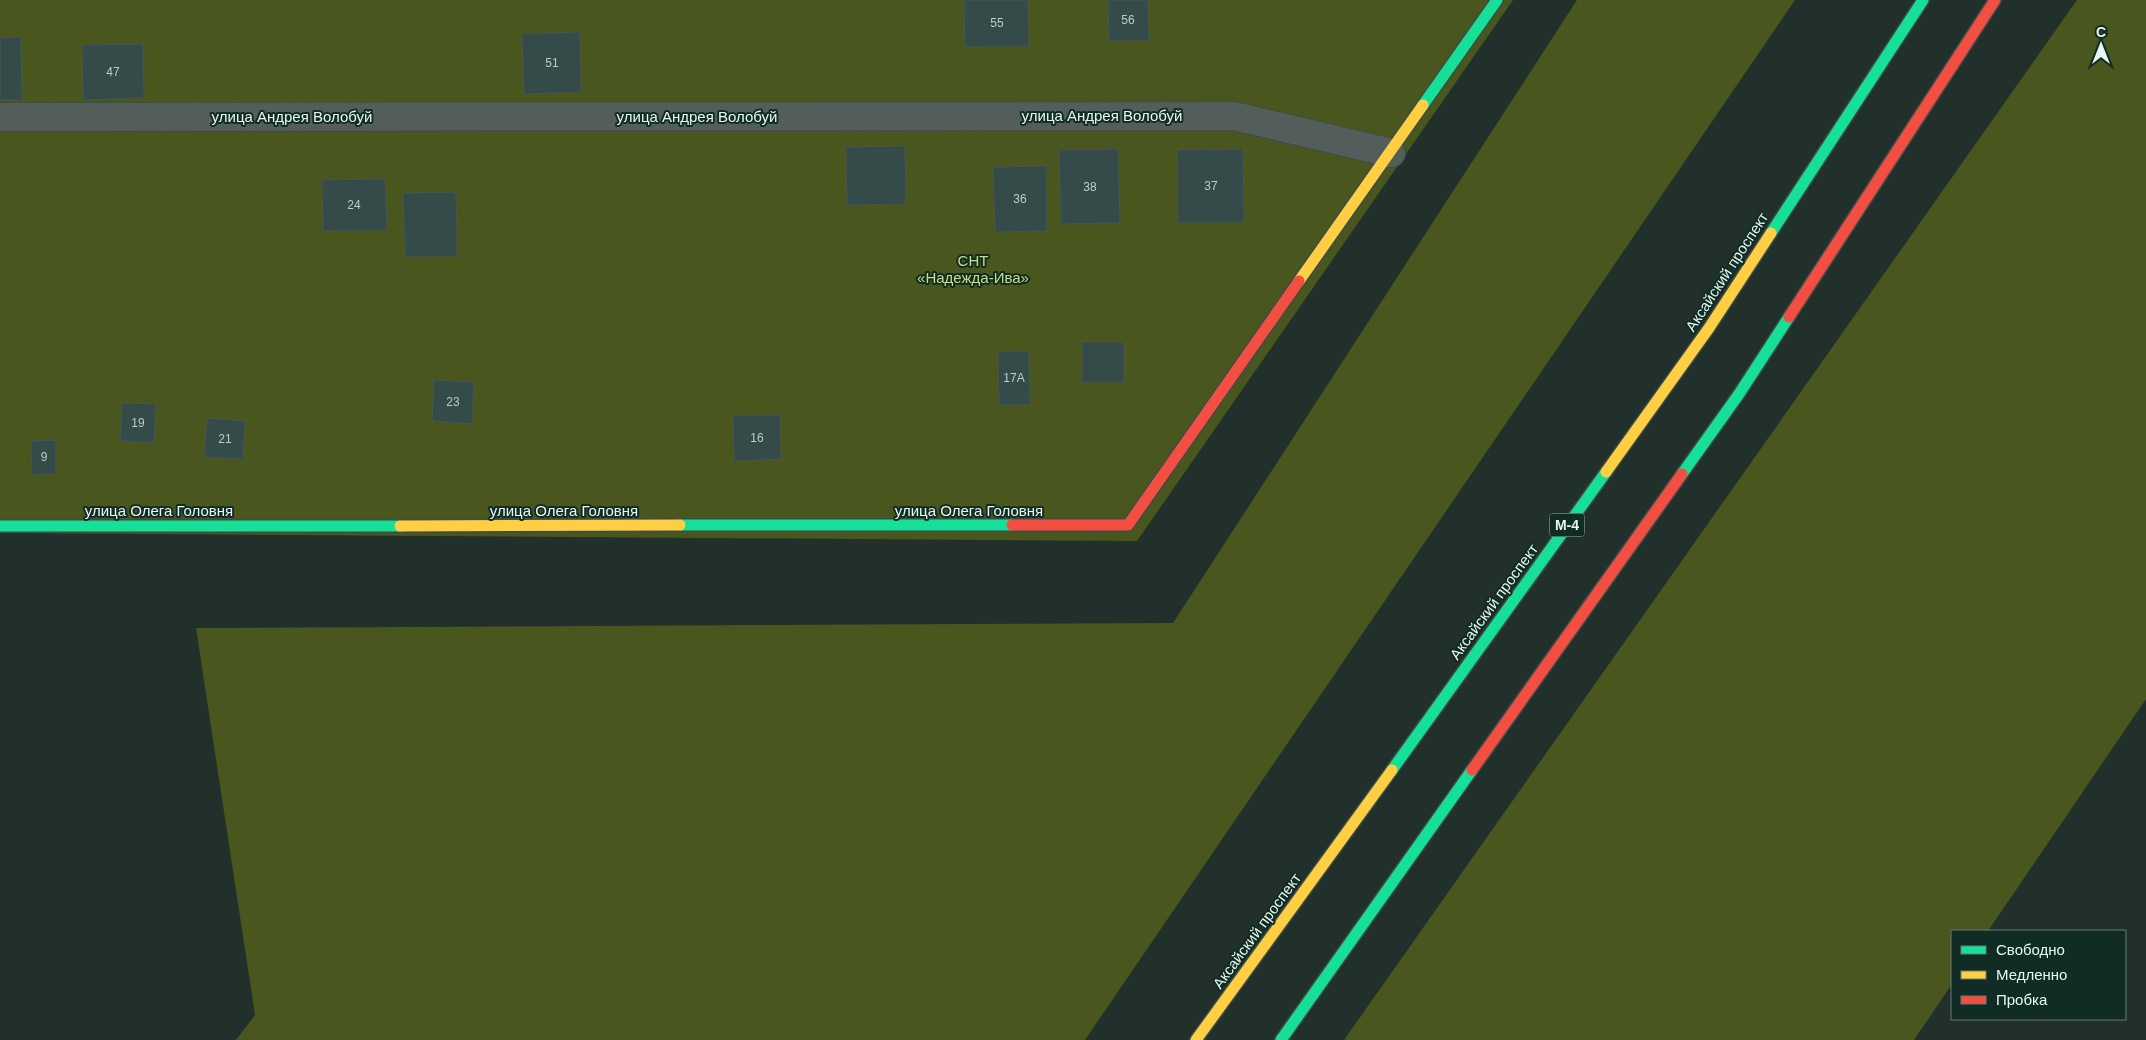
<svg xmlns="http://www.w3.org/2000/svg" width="2146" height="1040" font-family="Arial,sans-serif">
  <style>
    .green { fill: #49561e }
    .building { fill: #344b4a; stroke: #485553 }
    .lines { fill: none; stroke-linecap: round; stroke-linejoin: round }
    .street-casing { stroke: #3f4c47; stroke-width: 30 }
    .fast-casing { stroke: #3f4c47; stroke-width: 14 }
    .slow-casing { stroke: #3f4c47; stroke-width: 14 }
    .jam-casing { stroke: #3f4c47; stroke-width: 14 }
    .street { stroke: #535d5a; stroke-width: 28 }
    .fast { stroke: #16e098; stroke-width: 11 }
    .slow { stroke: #ffcf43; stroke-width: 11 }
    .jam { stroke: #f24e42; stroke-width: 11 }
    .labels { text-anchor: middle; stroke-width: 4; stroke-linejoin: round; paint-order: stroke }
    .number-label { font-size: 12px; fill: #baccc7 }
    .shield { fill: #112c24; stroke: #a7bab4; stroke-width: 1 }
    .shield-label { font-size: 14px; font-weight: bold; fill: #e7f7f1 }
    .street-label { font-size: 15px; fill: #e7f7f1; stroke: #112c24 }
    .park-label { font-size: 15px; fill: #c8de80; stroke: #112c24 }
  </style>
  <rect width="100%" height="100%" fill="#21302b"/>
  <g class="green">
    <polygon points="0,0 1513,0 1137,541 0,533"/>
    <polygon points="1577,0 1795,0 1085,1040 236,1040 255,1015 196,628 1173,623"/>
    <polygon points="2077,0 2146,0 2146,699 1988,931 1952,931 1952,984 1914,1040 1344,1040"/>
  </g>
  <g class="building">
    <polygon points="964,0 1028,0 1029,46 965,47"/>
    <polygon points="1108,0 1148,0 1149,40 1109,41"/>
    <polygon points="580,32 581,92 524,94 522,34"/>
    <polygon points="21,37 22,100 0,100 0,38"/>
    <polygon points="143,44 144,98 83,100 82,45"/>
    <polygon points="905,146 906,204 847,205 846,147"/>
    <polygon points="1118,149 1120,223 1061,224 1059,150"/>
    <polygon points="1243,149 1244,222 1178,223 1177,150"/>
    <polygon points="1046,166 1047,231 995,232 993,167"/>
    <polygon points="385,179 387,230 323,231 322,180"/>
    <polygon points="456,192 457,256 405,257 403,193"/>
    <rect x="1082" y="342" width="42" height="40"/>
    <polygon points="1029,351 1030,405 999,405 998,352"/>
    <polygon points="434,380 474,382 472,424 432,421"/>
    <polygon points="122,403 156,404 154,443 120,441"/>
    <polygon points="780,415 781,459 734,461 733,416"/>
    <polygon points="207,418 245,421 243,459 204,457"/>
    <polygon points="56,440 56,474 32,475 31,441"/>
  </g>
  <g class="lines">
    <g class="street-casing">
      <polyline id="street" points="0,117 1234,116 1391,153"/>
    </g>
    <g class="fast-casing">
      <g id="fast">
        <polyline points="1423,105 1497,0"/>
        <polyline points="1771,233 1923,0"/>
        <polyline points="1682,474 1739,394 1789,317"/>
        <polyline points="680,525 1012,525"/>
        <polyline points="0,526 400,526"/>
        <polyline points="1392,770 1606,472"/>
        <polyline points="1281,1040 1472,770"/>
      </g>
    </g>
    <g class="slow-casing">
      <g id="slow">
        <polyline points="1299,281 1423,105"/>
        <polyline points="1606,472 1709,328 1771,233"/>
        <polyline points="400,526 680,525"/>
        <polyline points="1196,1040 1392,770"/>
      </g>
    </g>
    <g class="jam-casing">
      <g id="jam">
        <polyline points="1789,317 1995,0"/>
        <polyline points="1012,525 1128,525 1299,281"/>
        <polyline points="1472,770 1682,474"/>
      </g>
    </g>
    <use href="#street" class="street"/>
    <use href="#fast" class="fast"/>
    <use href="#slow" class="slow"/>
    <use href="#jam" class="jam"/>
  </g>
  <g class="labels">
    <g class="number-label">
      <text x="1128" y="24">56</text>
      <text x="997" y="27">55</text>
      <text x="552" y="67">51</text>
      <text x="113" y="76">47</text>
      <text x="1211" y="190">37</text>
      <text x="1090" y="191">38</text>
      <text x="1020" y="203">36</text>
      <text x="354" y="209">24</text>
      <text x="1014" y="382">17А</text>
      <text x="453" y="406">23</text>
      <text x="138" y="427">19</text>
      <text x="757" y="442">16</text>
      <text x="225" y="443">21</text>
      <text x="44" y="461">9</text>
    </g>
    <rect class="shield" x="1549.5" y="513.5" width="35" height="23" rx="4"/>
    <g class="shield-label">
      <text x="1567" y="530">М-4</text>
    </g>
    <g class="street-label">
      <text x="1102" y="121">улица Андрея Волобуй</text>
      <text x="292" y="122">улица Андрея Волобуй</text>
      <text x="697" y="122">улица Андрея Волобуй</text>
      <text transform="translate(1727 272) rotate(-57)" y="5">Аксайский проспект</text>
      <text x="159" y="516">улица Олега Головня</text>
      <text x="564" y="516">улица Олега Головня</text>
      <text x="969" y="516">улица Олега Головня</text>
      <text transform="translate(1494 602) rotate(-54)" y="5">Аксайский проспект</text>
      <text transform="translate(1257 931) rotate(-54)" y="5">Аксайский проспект</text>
    </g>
    <g class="park-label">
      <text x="973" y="266">СНТ<tspan x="973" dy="17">«Надежда-Ива»</tspan></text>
    </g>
  </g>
  <rect x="1951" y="930" width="175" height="90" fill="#112c24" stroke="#677d76"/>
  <rect x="1961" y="946" width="25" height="8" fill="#16e098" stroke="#677d76"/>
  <text x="1996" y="955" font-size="15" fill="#e7f7f1">Свободно</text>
  <rect x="1961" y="971" width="25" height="8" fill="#ffcf43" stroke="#677d76"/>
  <text x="1996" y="980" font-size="15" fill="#e7f7f1">Медленно</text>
  <rect x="1961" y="996" width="25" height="8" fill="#f24e42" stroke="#677d76"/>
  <text x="1996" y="1005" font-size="15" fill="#e7f7f1">Пробка</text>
  <g transform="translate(2101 45)" stroke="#112c24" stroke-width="4" paint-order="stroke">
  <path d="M0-4L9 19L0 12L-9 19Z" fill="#e7f7f1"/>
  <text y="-8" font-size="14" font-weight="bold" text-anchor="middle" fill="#e7f7f1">С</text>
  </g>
</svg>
